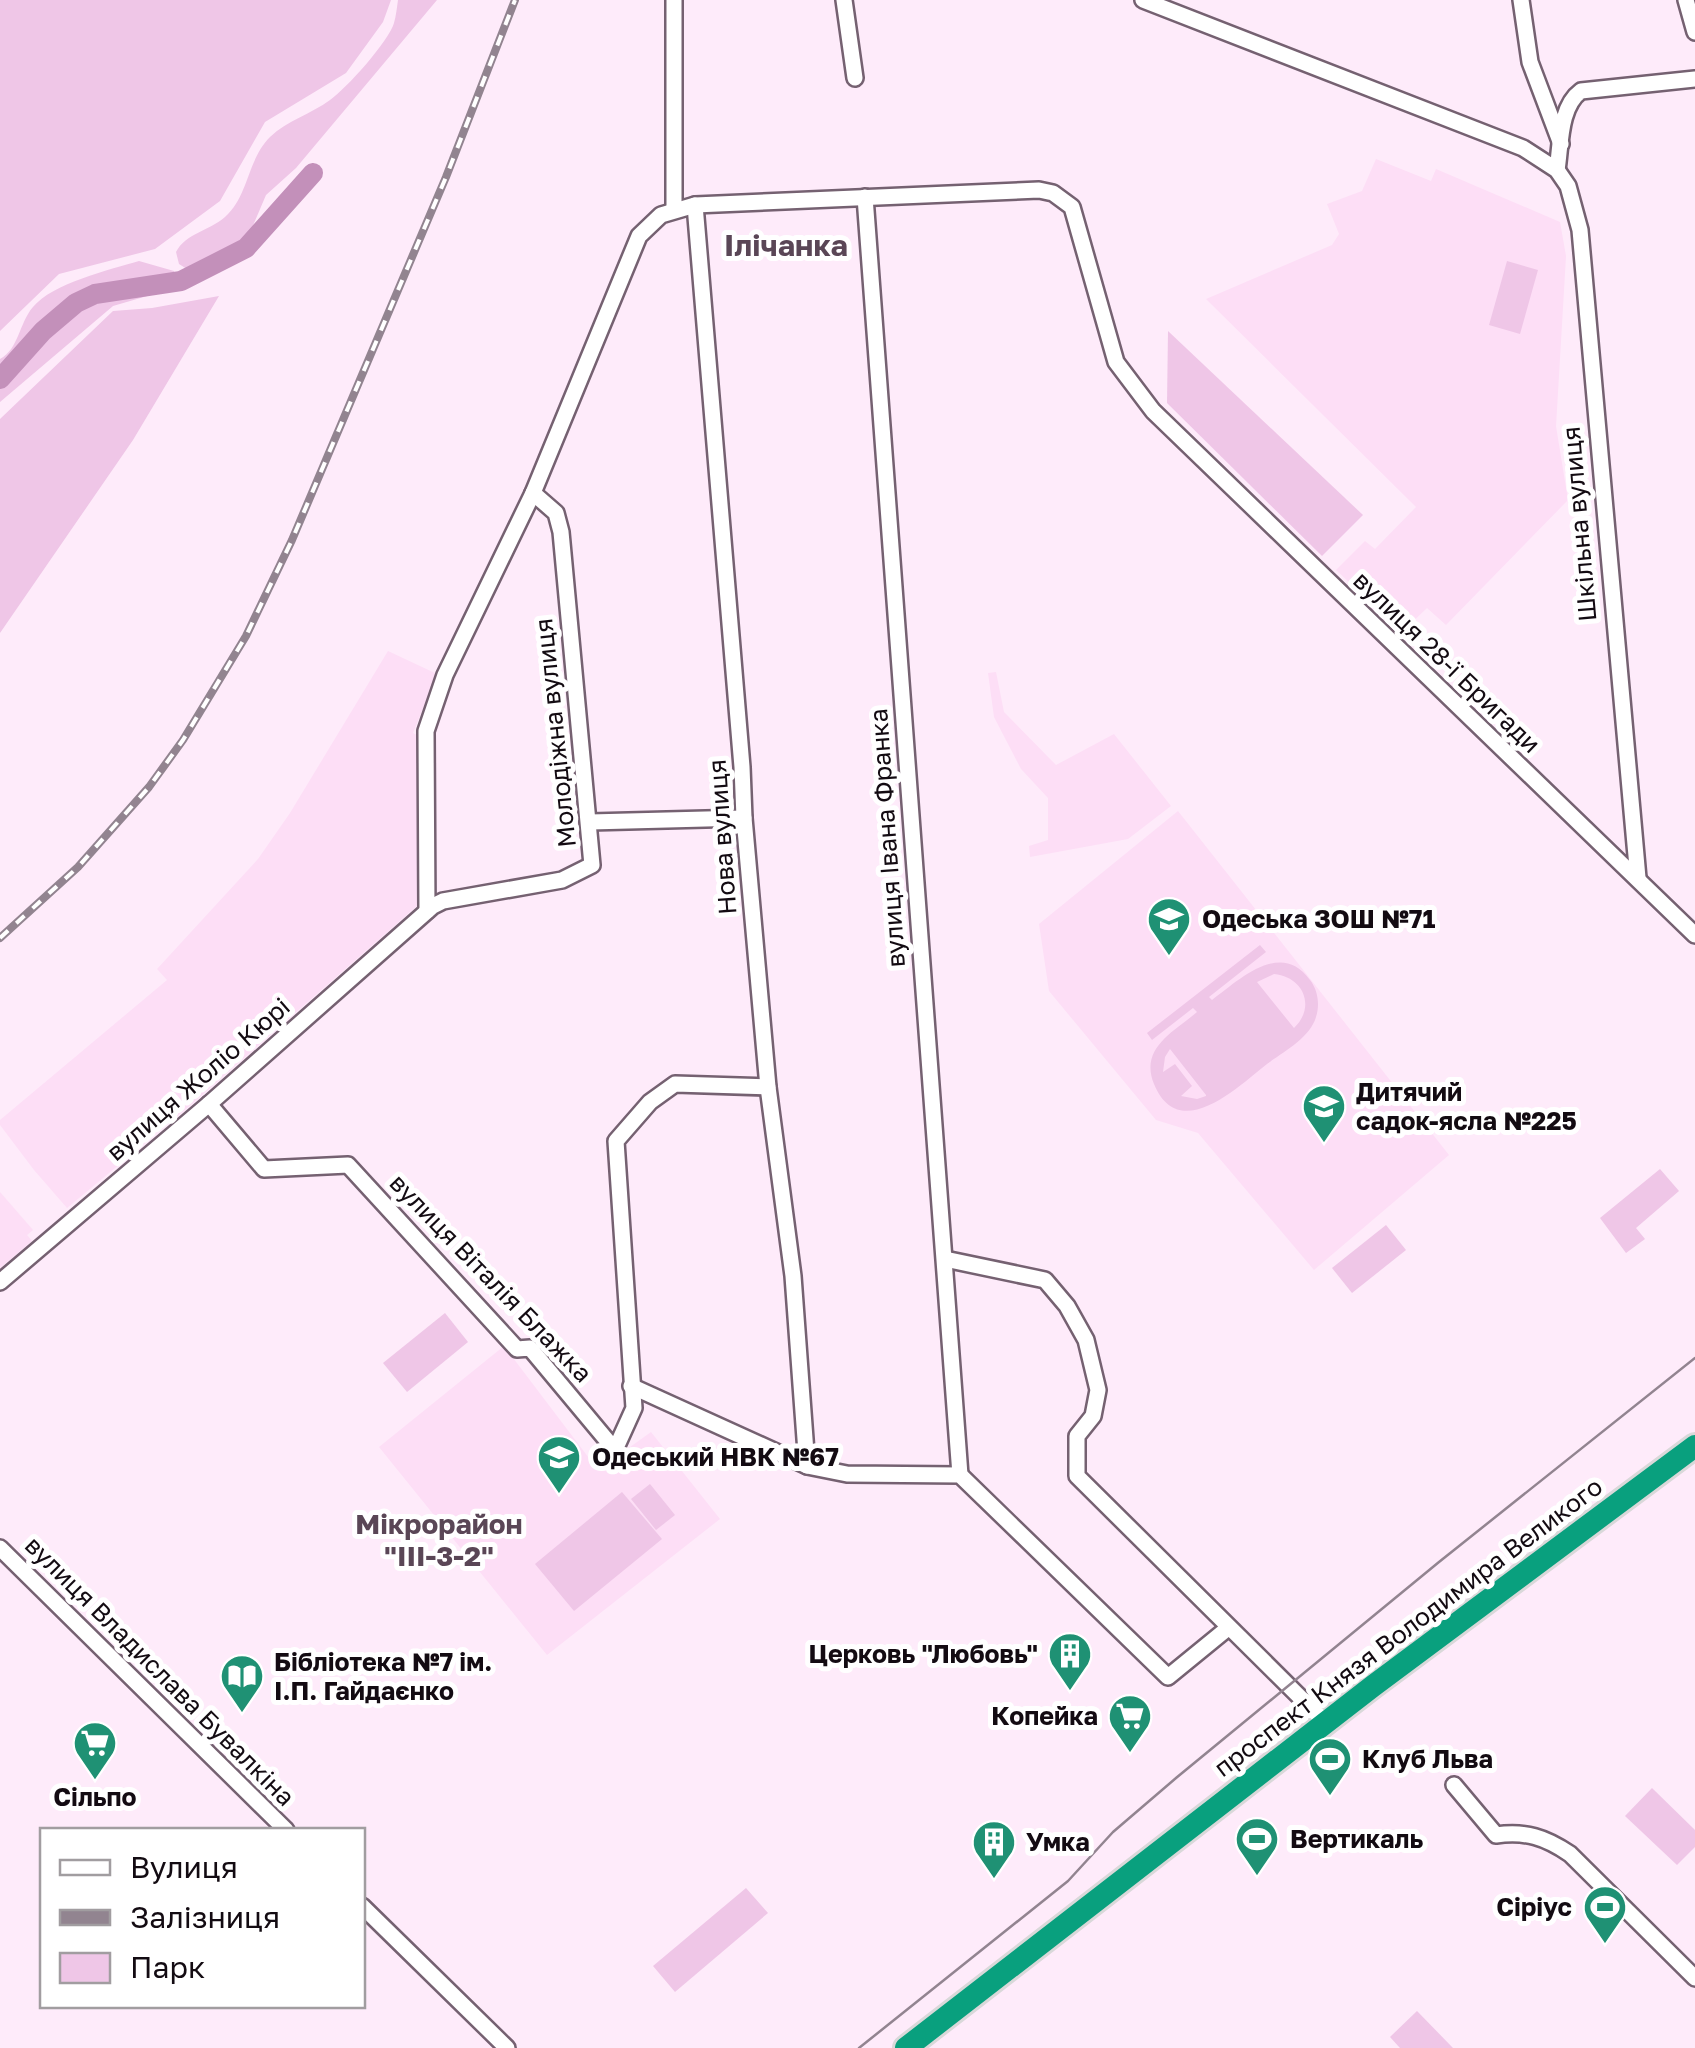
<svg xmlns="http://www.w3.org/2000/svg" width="1695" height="2048" font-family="'Golos Text',sans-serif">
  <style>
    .built { fill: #fddef6 }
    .green { fill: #efc6e7; fill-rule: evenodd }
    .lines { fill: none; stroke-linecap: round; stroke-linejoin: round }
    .river { stroke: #c390ba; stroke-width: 20 }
    .minor-casing { stroke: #756171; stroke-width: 20 }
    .highway-casing { stroke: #d9d8d9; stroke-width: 28 }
    .minor { stroke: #fff; stroke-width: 15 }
    .highway { stroke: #09a07e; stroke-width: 22 }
    .tram { stroke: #928490; stroke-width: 2.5 }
    .rail-casing { stroke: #928490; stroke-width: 8 }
    .rail { stroke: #fff; stroke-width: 4; stroke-dasharray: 11; stroke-linecap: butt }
    .labels { text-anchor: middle; stroke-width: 10; stroke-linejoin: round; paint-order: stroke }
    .street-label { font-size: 25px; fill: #130b12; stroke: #fff }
    .poi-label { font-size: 25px; font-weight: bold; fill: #130b12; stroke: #fff; text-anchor: start }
    .neighbourhood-label { font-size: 28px; font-weight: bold; fill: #5a4656; stroke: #fff }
    .quarter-label { font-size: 30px; font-weight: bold; fill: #5a4656; stroke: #fff }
  </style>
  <rect width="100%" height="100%" fill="#feebfa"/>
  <g class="built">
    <polygon points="1376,159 1431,181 1436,169 1560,222 1566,256 1556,426 1568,500 1446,625 1427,608 1402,632 1336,570 1365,541 1375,549 1416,507 1206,299 1332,245 1339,234 1327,204 1362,191"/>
    <polygon points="388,651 437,674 413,733 422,738 422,887 417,906 193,1103 67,1208 34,1170 0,1125 0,1120 167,980 157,969 258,859 290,813"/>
    <polygon points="996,672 1004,712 1056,765 1114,734 1171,806 1128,839 1030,857 1029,846 1048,840 1048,798 1021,769 994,717 988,673"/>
    <polygon points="1178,811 1449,1155 1314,1270 1198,1133 1156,1120 1049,991 1039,924"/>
    <polygon points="0,1192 33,1230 27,1235 32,1241 0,1268"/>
    <polygon points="504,1346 598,1470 651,1432 720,1519 547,1655 379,1447"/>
  </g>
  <g class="green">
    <polygon points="0,0 391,0 383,22 346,73 265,122 220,201 155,249 59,274 0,331"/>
    <path d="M398,0H437L296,168L266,195L249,235L190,271L179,264L176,252C186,233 209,231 225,217C249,196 247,160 270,137C288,120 311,114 330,100C346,89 389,41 394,23C396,16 397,7 398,0Z"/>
    <path d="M139,261L174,271L178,287L113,306L0,402V359C19,349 19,323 33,307C53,283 109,270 139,261Z"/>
    <polygon points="1507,261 1538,270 1520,334 1489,325"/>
    <polygon points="219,296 133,440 0,633 0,419 113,311 152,308"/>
    <polygon points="1168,331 1363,515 1322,556 1167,403"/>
    <path d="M1260,945L1266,952L1209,997L1212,1000C1239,980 1281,939 1310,980C1318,990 1320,1005 1316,1017C1310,1038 1283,1052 1267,1064C1239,1086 1179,1145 1154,1084C1139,1048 1175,1031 1197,1012L1193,1008L1152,1040L1147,1033ZM1274,974C1304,977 1316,1007 1294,1028L1257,982ZM1170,1049L1206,1095V1096L1197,1099L1181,1096L1192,1086L1175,1064L1163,1072L1165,1057Z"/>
    <polygon points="1660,1169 1679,1191 1636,1228 1645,1239 1626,1253 1600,1218"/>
    <polygon points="1386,1225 1406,1250 1352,1293 1332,1268"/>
    <polygon points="445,1313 468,1342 407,1392 383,1363"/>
    <polygon points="650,1484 675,1515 656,1530 631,1499"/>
    <polygon points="622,1492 662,1539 574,1611 535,1564"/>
    <polygon points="1652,1788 1695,1830 1695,1847 1677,1865 1625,1816"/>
    <polygon points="746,1888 768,1913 675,1992 653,1966"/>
    <polygon points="1417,2011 1453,2048 1400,2048 1390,2037"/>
  </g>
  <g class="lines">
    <polyline class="river" points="0,379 43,331 76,303 95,294 181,281 246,248 313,173"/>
    <g class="minor-casing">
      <g id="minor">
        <polyline points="674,0 674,209"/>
        <polyline points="844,0 855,78"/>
        <polyline points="1143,0 1523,148 1557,170 1568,186 1580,230 1638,878"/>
        <polyline points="1521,0 1530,62 1561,144"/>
        <polyline points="1686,0 1695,32"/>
        <path d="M1557,170C1561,145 1559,107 1581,91L1695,79"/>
        <polyline points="865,197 960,1475"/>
        <polyline points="695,205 742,767 744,818 768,1087 793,1276 807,1466"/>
        <polyline points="590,822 744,818"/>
        <polyline points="427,911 426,731 445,675 533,493 639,236 661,215 695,205 1039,190 1053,193 1072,207 1116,362 1153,411 1695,935"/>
        <polyline points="209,1104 264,1169 348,1165 517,1349 530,1348 615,1450 634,1408 616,1141 650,1102 675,1084 768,1087"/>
        <polyline points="945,1259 1045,1280 1067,1306 1086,1340 1098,1390 1093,1416 1077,1436 1077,1476 1325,1722"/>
        <polyline points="0,1282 209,1104 433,906 443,901 562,880 592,865 561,532 556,513 533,493"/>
        <polyline points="631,1386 807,1466 847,1474 960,1475 1168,1677 1228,1628"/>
        <polyline points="0,1548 286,1830"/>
        <path d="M1454,1785L1496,1835C1526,1831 1545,1837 1570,1854L1695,1978"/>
        <polyline points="362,1906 507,2048"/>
      </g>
    </g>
    <g class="highway-casing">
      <polyline id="highway" points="906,2048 1373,1686 1695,1446"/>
    </g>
    <use href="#minor" class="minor"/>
    <use href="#highway" class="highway"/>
    <polyline class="tram" points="859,2048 1068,1881 1113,1832 1176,1778 1439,1562 1695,1358"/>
    <g class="rail-casing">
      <polyline id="rail" points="0,938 78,867 149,787 183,740 246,636 292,540 446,177 515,0"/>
    </g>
    <use href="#rail" class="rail"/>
  </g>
  <defs>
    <g id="school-pin" transform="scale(2.25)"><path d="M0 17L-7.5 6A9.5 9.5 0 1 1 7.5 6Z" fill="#1f9174" stroke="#fff"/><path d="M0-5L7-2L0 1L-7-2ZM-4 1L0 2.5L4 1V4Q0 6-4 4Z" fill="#fff"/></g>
    <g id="building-pin" transform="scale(2.25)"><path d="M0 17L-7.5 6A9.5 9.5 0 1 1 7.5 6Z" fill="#1f9174" stroke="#fff"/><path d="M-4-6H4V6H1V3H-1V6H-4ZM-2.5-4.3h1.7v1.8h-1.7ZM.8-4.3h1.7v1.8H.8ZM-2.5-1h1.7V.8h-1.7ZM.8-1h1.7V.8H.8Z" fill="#fff"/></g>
    <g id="library-pin" transform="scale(2.25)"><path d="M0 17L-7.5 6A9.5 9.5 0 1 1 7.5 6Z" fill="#1f9174" stroke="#fff"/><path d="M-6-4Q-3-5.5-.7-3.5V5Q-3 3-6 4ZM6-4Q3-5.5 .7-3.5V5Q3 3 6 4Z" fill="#fff"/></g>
    <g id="supermarket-pin" transform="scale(2.25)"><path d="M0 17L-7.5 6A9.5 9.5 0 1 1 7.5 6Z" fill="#1f9174" stroke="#fff"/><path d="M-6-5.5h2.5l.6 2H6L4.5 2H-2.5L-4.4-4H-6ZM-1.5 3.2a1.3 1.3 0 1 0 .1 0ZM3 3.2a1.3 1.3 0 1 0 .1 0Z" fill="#fff"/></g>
    <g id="stadium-pin" transform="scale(2.25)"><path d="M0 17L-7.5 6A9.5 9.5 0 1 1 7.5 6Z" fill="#1f9174" stroke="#fff"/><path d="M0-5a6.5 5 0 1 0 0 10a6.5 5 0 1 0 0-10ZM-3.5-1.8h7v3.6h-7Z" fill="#fff"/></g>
  </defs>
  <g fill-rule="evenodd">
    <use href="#school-pin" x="1169" y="919"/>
    <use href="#school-pin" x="1324" y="1106"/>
    <use href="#school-pin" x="559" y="1457"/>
    <use href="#building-pin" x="1070" y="1654"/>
    <use href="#library-pin" x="242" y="1676"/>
    <use href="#supermarket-pin" x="1130" y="1716"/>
    <use href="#supermarket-pin" x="95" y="1743"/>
    <use href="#stadium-pin" x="1330" y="1759"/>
    <use href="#stadium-pin" x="1257" y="1839"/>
    <use href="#building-pin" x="994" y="1842"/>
    <use href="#stadium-pin" x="1605" y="1907"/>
  </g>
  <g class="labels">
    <g class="street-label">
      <text transform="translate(1579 524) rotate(-95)" y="9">Шкільна вулиця</text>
      <text transform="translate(1447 662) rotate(44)" y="9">вулиця 28-ї Бригади</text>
      <text transform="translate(555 733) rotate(-96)" y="9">Молодіжна вулиця</text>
      <text transform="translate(722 837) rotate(-94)" y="9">Нова вулиця</text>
      <text transform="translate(887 838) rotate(-94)" y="9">вулиця Івана Франка</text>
      <text transform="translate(198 1079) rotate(-41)" y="9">вулиця Жоліо Кюрі</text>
      <text transform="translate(491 1278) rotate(46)" y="9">вулиця Віталія Блажка</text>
      <text transform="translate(1408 1627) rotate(-37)" y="9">проспект Князя Володимира Великого</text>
      <text transform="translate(160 1671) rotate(45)" y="9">вулиця Владислава Бувалкіна</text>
    </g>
    <g class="poi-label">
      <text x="1202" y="928">Одеська ЗОШ №71</text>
      <text x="1356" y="1101">Дитячий<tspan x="1356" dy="29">садок-ясла №225</tspan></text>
      <text x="592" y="1466">Одеський НВК №67</text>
      <text x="1038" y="1663" text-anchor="end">Церковь "Любовь"</text>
      <text x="274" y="1671">Бібліотека №7 ім.<tspan x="274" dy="29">І.П. Гайдаєнко</tspan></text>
      <text x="1098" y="1725" text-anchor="end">Копейка</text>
      <text x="1362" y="1768">Клуб Льва</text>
      <text x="95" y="1806" text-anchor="middle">Сільпо</text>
      <text x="1290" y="1848">Вертикаль</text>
      <text x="1026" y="1851">Умка</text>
      <text x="1572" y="1916" text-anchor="end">Сіріус</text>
    </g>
    <g class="neighbourhood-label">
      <text x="439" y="1534">Мікрорайон<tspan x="439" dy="32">"ІІІ-3-2"</tspan></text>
    </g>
    <g class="quarter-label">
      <text x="786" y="256">Ілічанка</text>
    </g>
  </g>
  <rect x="40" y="1828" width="325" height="180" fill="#ffffff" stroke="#a19da0" stroke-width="2.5"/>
  <rect x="60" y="1860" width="50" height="15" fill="#ffffff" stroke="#a19da0" stroke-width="2.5"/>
  <text x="130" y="1878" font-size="30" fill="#130b12">Вулиця</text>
  <rect x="60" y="1910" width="50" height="15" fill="#928490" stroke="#a19da0" stroke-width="2.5"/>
  <text x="130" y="1928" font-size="30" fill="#130b12">Залізниця</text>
  <rect x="60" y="1953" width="50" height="30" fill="#efc6e7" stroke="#a19da0" stroke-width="2.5"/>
  <text x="130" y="1978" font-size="30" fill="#130b12">Парк</text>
</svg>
